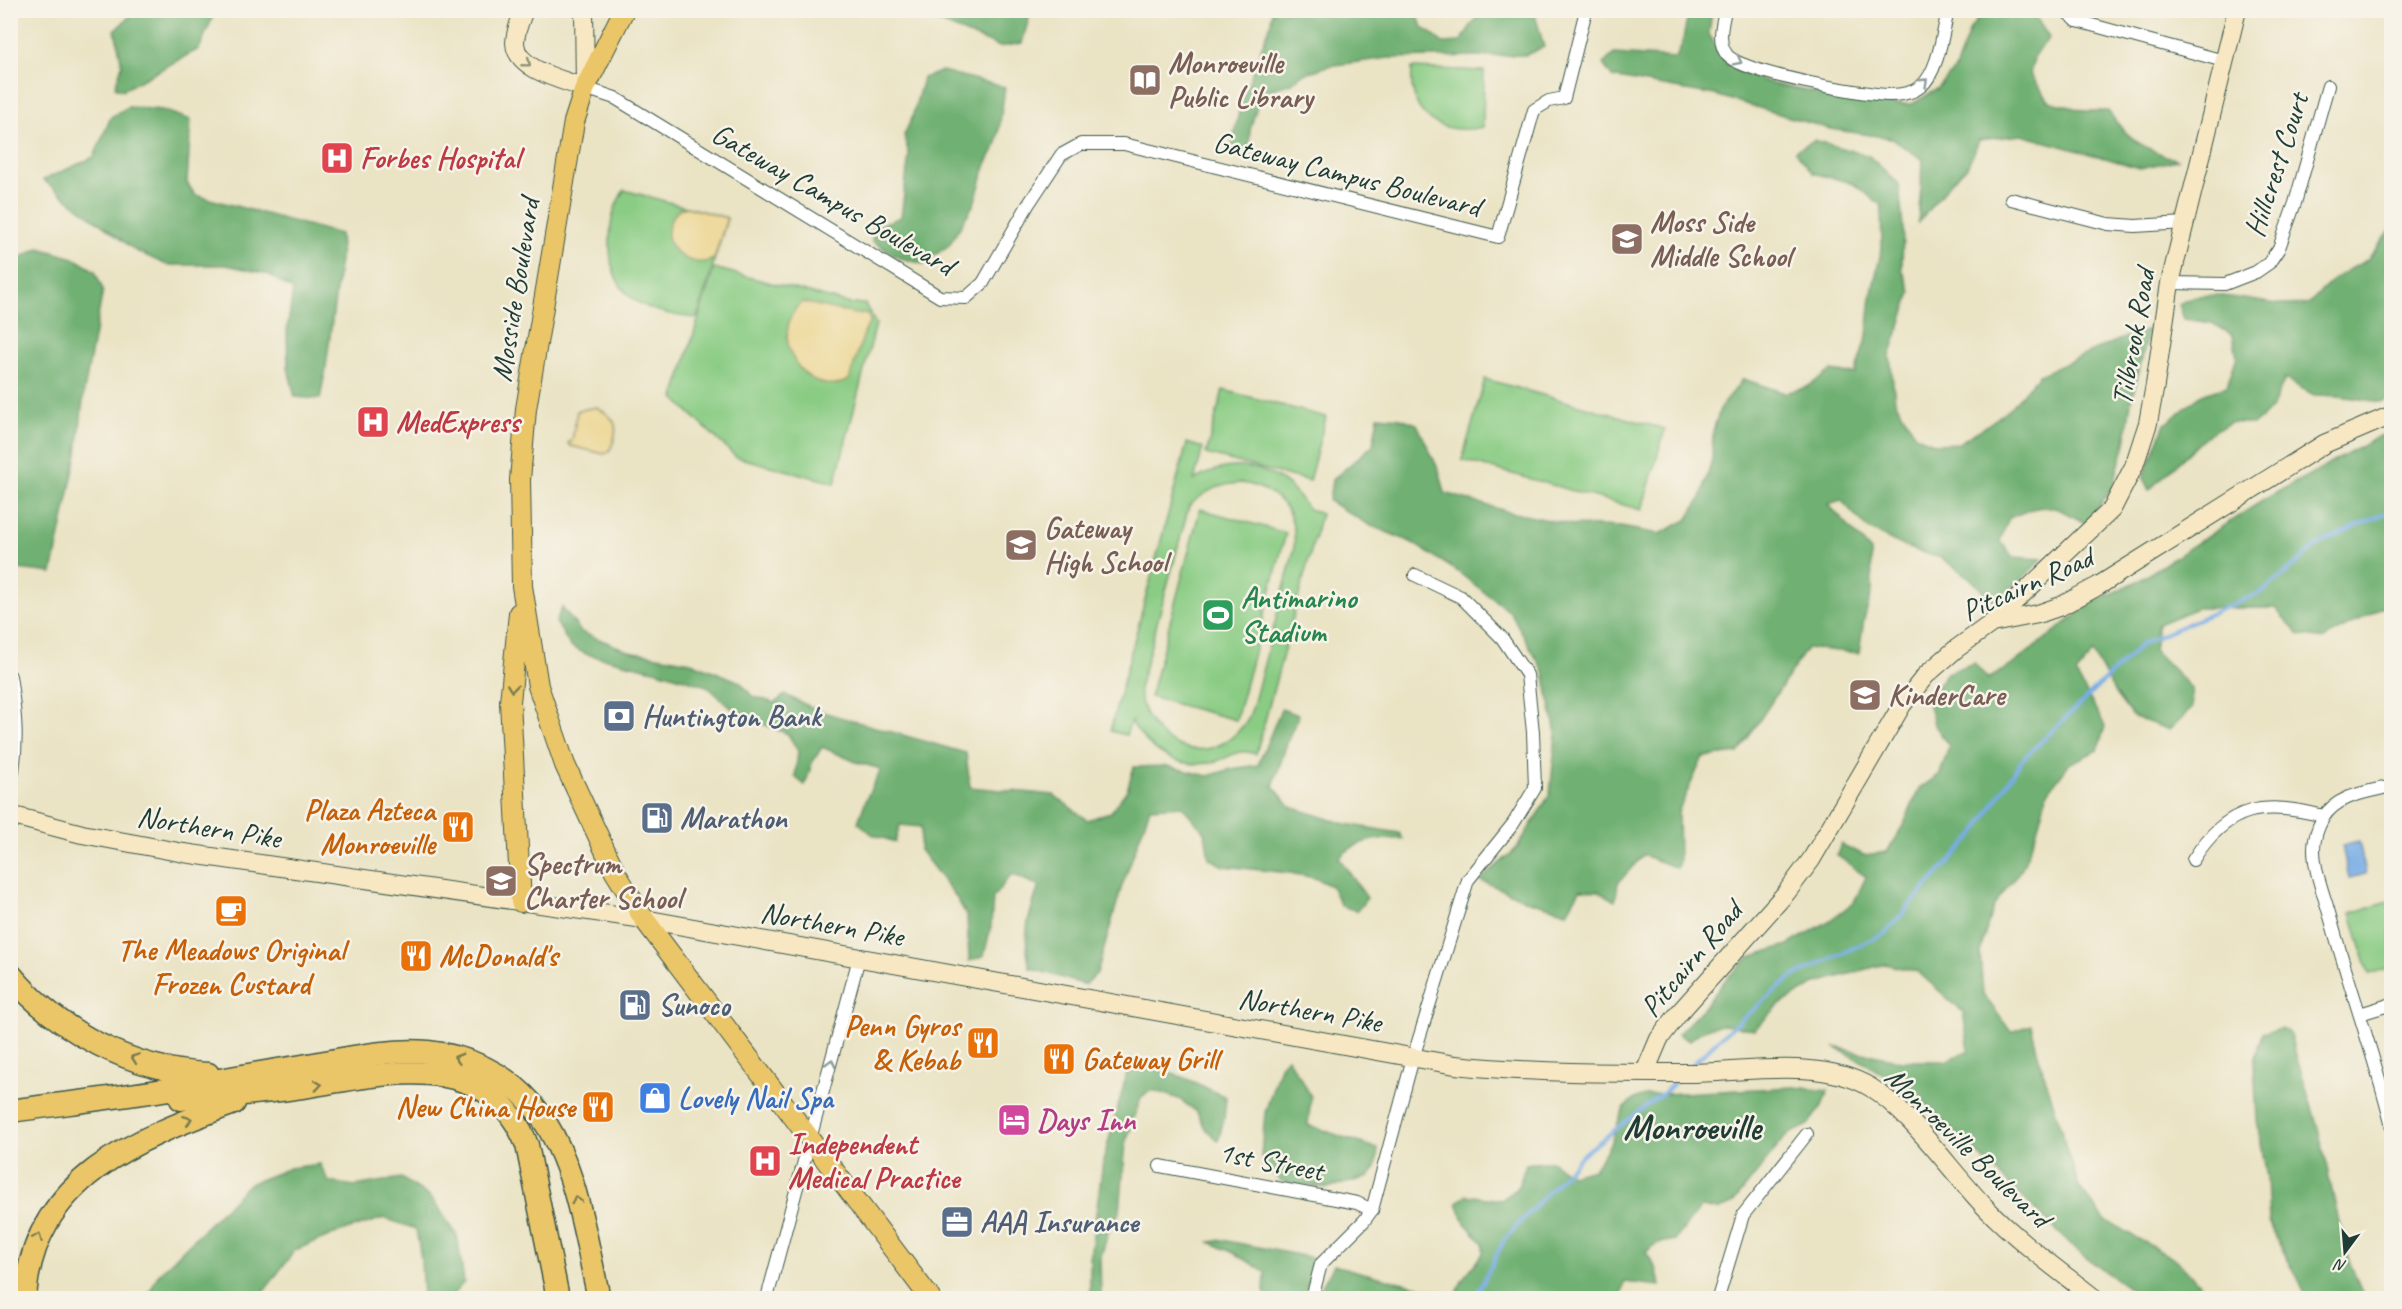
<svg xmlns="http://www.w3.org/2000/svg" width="2402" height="1309" font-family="Caveat,sans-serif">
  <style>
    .green { fill: #8acc84; stroke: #54845c; stroke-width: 1.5; fill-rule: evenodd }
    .forest { fill: #6fb072; stroke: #477653; stroke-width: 1.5 }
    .sand { fill: #eeda9e; stroke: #868c69; stroke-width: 1.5 }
    .water { fill: #79ade6; stroke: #4c758d; stroke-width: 1.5 }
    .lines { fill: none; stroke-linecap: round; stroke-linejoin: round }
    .stream { stroke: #79ade6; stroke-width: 4 }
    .street-casing { stroke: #3d564a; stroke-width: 14 }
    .secondary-casing { stroke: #3d564a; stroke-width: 20 }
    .primary-casing { stroke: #3d564a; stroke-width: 22 }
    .highway-casing { stroke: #3d564a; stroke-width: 25 }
    .street { stroke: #fff; stroke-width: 12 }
    .secondary { stroke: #f7e8c3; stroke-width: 18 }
    .primary { stroke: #ebc669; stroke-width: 20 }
    .highway { stroke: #ebc669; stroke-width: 22 }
    .oneway { stroke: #8f9e9a }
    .oneway2 { stroke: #8b927c }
    .oneway3 { stroke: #7b7b4c }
    .labels { text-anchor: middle; stroke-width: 5; stroke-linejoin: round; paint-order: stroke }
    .education-label { font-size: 30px; font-weight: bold; fill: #785e54; stroke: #f7f3e8; text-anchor: start }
    .health-label { font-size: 30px; font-weight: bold; fill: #be3a42; stroke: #f7f3e8; text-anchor: start }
    .street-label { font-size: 30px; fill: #1f3d34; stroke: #f7f3e8 }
    .leisure-label { font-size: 30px; font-weight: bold; fill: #27864d; stroke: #f7f3e8; text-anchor: start }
    .service-label { font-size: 30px; font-weight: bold; fill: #4e5e75; stroke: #f7f3e8; text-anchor: start }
    .food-label { font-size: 30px; font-weight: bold; fill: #c56008; stroke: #f7f3e8; text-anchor: end }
    .shop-label { font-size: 30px; font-weight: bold; fill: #366cbe; stroke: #f7f3e8; text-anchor: start }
    .hotel-label { font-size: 30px; font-weight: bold; fill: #b23c85; stroke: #f7f3e8; text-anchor: start }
    .district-label { font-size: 36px; font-weight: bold; fill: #1f3d34; stroke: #f7f3e8 }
  </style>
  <rect width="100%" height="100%" fill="#f7f3e8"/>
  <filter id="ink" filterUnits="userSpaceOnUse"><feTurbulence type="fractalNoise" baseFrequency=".0167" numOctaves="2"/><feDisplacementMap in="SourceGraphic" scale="12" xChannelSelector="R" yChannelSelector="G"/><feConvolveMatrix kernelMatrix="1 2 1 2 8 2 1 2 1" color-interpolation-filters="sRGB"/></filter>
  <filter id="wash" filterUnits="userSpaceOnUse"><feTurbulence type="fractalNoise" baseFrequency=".008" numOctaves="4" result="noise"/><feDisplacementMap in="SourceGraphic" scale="24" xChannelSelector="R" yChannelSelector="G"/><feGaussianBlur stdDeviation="1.35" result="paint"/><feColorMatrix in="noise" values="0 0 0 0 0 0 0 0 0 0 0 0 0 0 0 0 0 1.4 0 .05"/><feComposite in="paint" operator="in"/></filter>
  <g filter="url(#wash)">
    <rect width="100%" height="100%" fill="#eae3c4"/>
    <g class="green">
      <path d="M1412,68L1484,71L1483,127C1438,136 1408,116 1412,68Z"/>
      <path d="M624,190L727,218L697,318C647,314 609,299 610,243C610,222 613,208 624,190Z"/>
      <polygon points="714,268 851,304 865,304 876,324 835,483 736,457 674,398"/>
      <polygon points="1485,379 1665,429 1642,510 1462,460"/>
      <polygon points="1223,390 1326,417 1309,481 1206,454"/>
      <path d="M1187,443L1203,448L1194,480C1226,461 1261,462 1290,487C1306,501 1299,507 1321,514L1256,754C1233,748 1236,756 1217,761C1179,772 1149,751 1131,721L1126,735L1110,731ZM1242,483C1281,490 1300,515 1293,554L1254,702C1252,709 1250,717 1245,723C1210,773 1145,747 1139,689L1189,506C1206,490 1220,484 1242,483Z"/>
      <polygon points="1200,509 1286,533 1236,720 1150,697"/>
      <polygon points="2391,901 2391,967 2369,974 2351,913"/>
    </g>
    <g class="forest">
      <polygon points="131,11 210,11 212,19 199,49 123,90 115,87 122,65 115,30 129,17"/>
      <polygon points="860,11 1031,11 1022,43 1000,47 919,14 893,14"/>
      <polygon points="1272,11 1415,11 1422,26 1443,43 1460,42 1481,11 1534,11 1544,47 1526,55 1388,58 1328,66 1301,75 1292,83 1269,90 1257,106 1250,130 1249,151 1238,154 1232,144 1241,103 1271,22"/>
      <path d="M1689,11H1712L1709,34L1728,67L1773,84L1860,102L1912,104L1937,89L1955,69L1970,29L1984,11H2032L2049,38L2035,54L2030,74L2049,101L2085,111H2108C2128,140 2143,148 2177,160L2140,168L2022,135L1979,140L1967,167L1951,182L1918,223L1923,160L1891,138L1830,129L1715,95L1612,77L1603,64L1614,54L1676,58L1682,44Z"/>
      <polygon points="942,71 1005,87 997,144 987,162 974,204 949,245 923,264 897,257 872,241 874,227 901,217 909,155 904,135 912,118 923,78"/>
      <polygon points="128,107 162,110 191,120 187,183 195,195 340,234 341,252 326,367 320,399 295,397 288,368 287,331 293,290 268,274 226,265 167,265 136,251 43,180 94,157 111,117"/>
      <path d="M1814,140L1869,156L1899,184L1903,227L1902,269L1911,292L1890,356L1895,401L1916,436L1936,444L1959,443L1986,426L2009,409L2039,375L2130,335L2149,330L2131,402L2125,443L2113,486L2087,524C2050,503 2047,502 2009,518L2000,541L2013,557L2042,559L2022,579L1994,602L1970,578L1941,558L1908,548L1868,529L1841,500L1828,504L1871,551L1872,592L1864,619L1859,653L1807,648L1738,753L1703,757L1678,812L1679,861L1677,868L1643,855L1618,883L1615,901L1598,891L1580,890L1567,912L1526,900L1480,880L1517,848L1550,794L1556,734L1544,672L1510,612L1457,571L1411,542L1369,525L1329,501L1332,480L1373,445L1378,416L1401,418L1417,424L1440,473L1445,493L1509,512L1573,525L1621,527L1659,534L1687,520L1701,498L1712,459L1713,431L1720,409L1743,379L1785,393L1807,387L1831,371L1855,374L1867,336L1871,296L1882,248L1881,205L1852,183L1813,173L1795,151Z"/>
      <polygon points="2391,230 2391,399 2381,402 2339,396 2314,395 2285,379 2272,408 2254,424 2231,422 2210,433 2149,490 2143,478 2165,424 2202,395 2227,386 2237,356 2233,335 2212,323 2184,319 2179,304 2195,296 2217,295 2285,305 2308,304 2335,278 2368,259"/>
      <polygon points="39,248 74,258 95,271 103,290 84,391 77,454 52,573 10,568 11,252 18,259"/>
      <path d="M2391,430V602L2324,639L2299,635L2275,608H2197L2158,624L2154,650L2191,688L2192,708L2169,730L2132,716L2116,695L2093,653L2076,674L2105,726L2098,750L2069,764L2048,792L2036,833L2022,868L1993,907L1980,952L1983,994L2011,1032L2031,1025L2039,1058L2079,1187L2105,1220L2176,1260L2213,1298H2143L2081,1254L1925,1103L1865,1063L1834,1047L1902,1061H1946L1969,1050L1963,1012L1918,972L1885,964L1817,983L1779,1005L1754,1030C1727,1024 1711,1020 1689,1041L1678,1034L1705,1006L1725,980L1749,957L1788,945L1829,921L1854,902L1866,877L1837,855L1841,844L1864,855L1887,852L1904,824L1919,789L1940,774L1949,746L1934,724L1927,699L1947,673L1974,663L1988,679L2009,667L2093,602L2140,580L2265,499Z"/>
      <path d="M562,607L581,632L629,651L691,662L740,682L752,696L775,703L785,695L819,711L966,753L970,787L1054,795L1087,820L1111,812L1127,790L1134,767L1167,766L1208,776L1231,769L1258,765L1281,709L1299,715L1289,737L1273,786L1291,807L1346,824L1399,833L1403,839C1379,838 1357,839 1339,858L1367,898L1357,911L1341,906L1331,886L1315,878L1290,873L1223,866L1209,858L1205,833L1182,806L1150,808L1121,889L1097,973L1085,985L1030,968C1022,934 1028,918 1039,886L1012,874L993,897L991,926L984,956L969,961L967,916L956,897L920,850L921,827L900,825L895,842L872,834L858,822L867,797L881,769L856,762L822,747L812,763L805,785L795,777L798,751L788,734L738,714L707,686L658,671L586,654L570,646L556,622Z"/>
      <polygon points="2281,1029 2289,1032 2318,1128 2346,1253 2364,1298 2306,1298 2300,1282 2278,1242 2269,1221 2267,1177 2257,1120 2254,1061 2262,1033"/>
      <polygon points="1131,1058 1151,1068 1183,1077 1226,1097 1224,1119 1218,1141 1205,1128 1197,1112 1179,1099 1152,1090 1141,1097 1126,1142 1120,1211 1108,1233 1100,1260 1101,1298 1090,1298 1090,1257 1103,1162"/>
      <polygon points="1287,1058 1302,1080 1311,1097 1308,1125 1378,1149 1376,1167 1369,1177 1327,1188 1281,1181 1266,1166 1261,1155 1265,1113 1280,1066"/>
      <path d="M1794,1087L1828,1091L1822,1106L1807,1126L1787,1135L1732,1204L1718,1210L1701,1207L1675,1240L1656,1244L1646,1252L1657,1270L1660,1286L1625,1282L1620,1298H1324L1322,1286L1334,1265C1375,1277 1416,1285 1456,1296L1462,1280L1483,1253V1243L1465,1223L1457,1203L1466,1195L1501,1200L1518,1188L1526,1164L1551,1161L1571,1175L1594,1169C1600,1159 1608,1150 1612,1139C1621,1118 1619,1103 1645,1095Z"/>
      <polygon points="320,1164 329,1182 355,1186 401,1178 431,1197 457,1235 464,1282 450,1298 423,1298 421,1259 416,1229 384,1218 334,1234 295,1250 259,1298 147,1298 158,1275 249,1184 290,1168"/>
      <polygon points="1222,1240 1314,1258 1304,1298 1267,1298 1264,1291 1265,1272 1236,1254 1210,1242"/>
    </g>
    <g class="sand">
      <path d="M687,207L727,218L714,259C694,270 661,251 669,225C670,219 675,214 679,209Z"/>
      <path d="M802,302L855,314L866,313L871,321L865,330L849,380C806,402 764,336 802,302Z"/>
      <path d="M596,407C619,419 620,429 609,452L604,454L571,446L568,443L572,441L577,411Z"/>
    </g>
    <polygon class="water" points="2359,842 2366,874 2349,878 2342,846"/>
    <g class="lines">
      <g class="stream">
        <polyline points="1691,1066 1723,1035 1792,977 1885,933 1975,833 2022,760 2143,643 2264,591 2320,543 2392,510"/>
        <polyline points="1475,1298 1504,1240 1583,1154 1666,1091 1677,1080"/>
      </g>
    </g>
  </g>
  <g filter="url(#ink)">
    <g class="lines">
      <g class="street-casing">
        <g id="street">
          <path d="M1725,10C1722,25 1717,42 1727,55C1742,73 1864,95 1890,95C1900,95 1913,93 1921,86C1938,73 1943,32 1948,10"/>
          <polyline points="2064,10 2077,21 2224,61"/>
          <polyline points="2077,21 2083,10"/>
          <polyline points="585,88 615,98 940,297 966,298 983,283 1028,205 1061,155 1081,144 1124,144 1498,237 1534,110 1549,101 1564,98 1586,10"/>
          <polyline points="2011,199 2108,224 2135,226 2185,223"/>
          <polyline points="2170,283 2225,284 2256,272 2269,263 2279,248 2295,203 2328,86"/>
          <path d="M10,676C16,716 19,746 10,787"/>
          <path d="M2392,786C2367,792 2337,795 2323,818C2318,827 2314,838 2314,849C2314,872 2325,897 2331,920C2350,989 2375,1057 2392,1127"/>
          <path d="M2193,860C2228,804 2265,801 2324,816"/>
          <polyline points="2360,1014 2392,1004"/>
          <polyline points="1160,1166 1357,1203 1372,1210"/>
          <polyline points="767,1298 859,958"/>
          <polyline points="1312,1298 1321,1264 1364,1221 1372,1210 1413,1058 1468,880 1513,824 1535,788 1533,732 1527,675 1502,638 1461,597 1415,575"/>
          <polyline points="1718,1298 1743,1215 1807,1134"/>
        </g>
      </g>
      <g class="secondary-casing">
        <g id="secondary">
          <path d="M524,10C520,21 515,32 515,43C516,70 564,80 585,88L584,10"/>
          <polyline points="1992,623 2112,509 2134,466 2148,423 2155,385 2170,283 2237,10"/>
          <path d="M10,815L82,834L184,853L644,919L1455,1065C1532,1073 1609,1073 1686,1073C1743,1073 1820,1057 1870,1087C1912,1113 1951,1172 1986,1208C2019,1242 2057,1269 2094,1298"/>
          <polyline points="1645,1072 1659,1039 1679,1013 1786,893 1811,860 1902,705 1926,675 1956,649 1992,623 2038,614 2061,606 2098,586 2324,444 2392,415"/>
        </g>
      </g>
      <g class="primary-casing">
        <g id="primary">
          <polyline points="624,10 585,88 574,122 526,409 520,480 522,586 538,686 565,765 615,872 644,919 930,1298"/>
          <polyline points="519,613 510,702 521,902"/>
        </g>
      </g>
      <g class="highway-casing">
        <g id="highway">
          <path d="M10,974C58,1032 134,1071 208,1074"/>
          <path d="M181,1099C220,1096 258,1094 296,1088C378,1076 487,1043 527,1145L558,1298"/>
          <path d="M10,1111C61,1104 113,1098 163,1090C210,1082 256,1073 302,1066C341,1060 389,1048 428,1052C467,1056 505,1073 531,1103C576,1156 584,1234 599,1298"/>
          <path d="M25,1298C33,1178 136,1139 234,1103"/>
        </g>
      </g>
      <use href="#street" class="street"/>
      <use href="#secondary" class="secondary"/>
      <use href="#primary" class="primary"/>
      <use href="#highway" class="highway"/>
    </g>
    <defs><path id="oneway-chevron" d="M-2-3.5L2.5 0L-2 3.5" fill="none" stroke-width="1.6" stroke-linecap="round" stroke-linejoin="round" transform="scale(1.5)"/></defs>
    <g class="oneway">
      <use href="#oneway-chevron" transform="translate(1738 61) rotate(27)"/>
      <use href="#oneway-chevron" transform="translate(1924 82) rotate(-43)"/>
      <use href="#oneway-chevron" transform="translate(831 1063) rotate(-75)"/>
    </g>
    <use class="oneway2" href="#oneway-chevron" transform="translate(527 63) rotate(39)"/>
    <g class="oneway3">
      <use href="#oneway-chevron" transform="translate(512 688) rotate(96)"/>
      <use href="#oneway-chevron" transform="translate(135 1058) rotate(-160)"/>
      <use href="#oneway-chevron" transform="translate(458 1058) rotate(-164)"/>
      <use href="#oneway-chevron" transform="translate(318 1085) rotate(-8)"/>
      <use href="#oneway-chevron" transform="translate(188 1120) rotate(-21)"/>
      <use href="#oneway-chevron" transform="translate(576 1200) rotate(-105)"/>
      <use href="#oneway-chevron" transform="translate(38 1237) rotate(-67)"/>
    </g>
  </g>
  <defs>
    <g id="library-square" transform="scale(1.725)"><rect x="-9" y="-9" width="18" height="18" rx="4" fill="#8d6e63" stroke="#f7f3e8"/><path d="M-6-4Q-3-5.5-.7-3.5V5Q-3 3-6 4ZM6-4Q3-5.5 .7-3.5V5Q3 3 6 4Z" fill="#fff"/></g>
    <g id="hospital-square" transform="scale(1.725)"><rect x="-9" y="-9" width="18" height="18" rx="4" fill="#e0444e" stroke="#f7f3e8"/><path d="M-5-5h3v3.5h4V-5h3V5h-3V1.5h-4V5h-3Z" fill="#fff"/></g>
    <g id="school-square" transform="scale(1.725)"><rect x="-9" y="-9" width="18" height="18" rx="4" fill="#8d6e63" stroke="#f7f3e8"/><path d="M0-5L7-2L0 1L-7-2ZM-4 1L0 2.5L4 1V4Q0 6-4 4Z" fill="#fff"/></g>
    <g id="stadium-square" transform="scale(1.725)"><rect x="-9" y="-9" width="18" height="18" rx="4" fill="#2e9e5b" stroke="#f7f3e8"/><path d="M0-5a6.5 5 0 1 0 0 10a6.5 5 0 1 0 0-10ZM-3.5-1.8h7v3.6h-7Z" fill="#fff"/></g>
    <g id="bank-square" transform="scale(1.725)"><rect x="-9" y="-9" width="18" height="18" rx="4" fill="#5c6f8a" stroke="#f7f3e8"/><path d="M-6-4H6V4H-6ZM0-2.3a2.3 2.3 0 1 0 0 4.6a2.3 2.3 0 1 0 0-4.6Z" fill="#fff"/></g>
    <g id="fuel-square" transform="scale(1.725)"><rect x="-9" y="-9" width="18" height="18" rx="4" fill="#5c6f8a" stroke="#f7f3e8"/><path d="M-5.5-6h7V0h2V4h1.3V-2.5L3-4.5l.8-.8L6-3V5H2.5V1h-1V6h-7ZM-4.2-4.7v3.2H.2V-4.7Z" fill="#fff"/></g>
    <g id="restaurant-square" transform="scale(1.725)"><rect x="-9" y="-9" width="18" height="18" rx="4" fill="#e8710a" stroke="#f7f3e8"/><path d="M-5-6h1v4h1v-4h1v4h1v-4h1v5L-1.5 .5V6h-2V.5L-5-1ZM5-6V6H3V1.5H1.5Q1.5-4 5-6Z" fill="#fff"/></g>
    <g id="cafe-square" transform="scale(1.725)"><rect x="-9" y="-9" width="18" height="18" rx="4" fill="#e8710a" stroke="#f7f3e8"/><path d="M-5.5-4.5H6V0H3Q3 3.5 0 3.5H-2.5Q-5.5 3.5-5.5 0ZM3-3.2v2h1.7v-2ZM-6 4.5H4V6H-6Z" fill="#fff"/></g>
    <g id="shop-square" transform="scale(1.725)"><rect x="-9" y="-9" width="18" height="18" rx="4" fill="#3f7fe0" stroke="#f7f3e8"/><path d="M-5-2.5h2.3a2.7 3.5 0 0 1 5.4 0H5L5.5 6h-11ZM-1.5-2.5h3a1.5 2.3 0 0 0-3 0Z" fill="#fff"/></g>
    <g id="hotel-square" transform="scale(1.725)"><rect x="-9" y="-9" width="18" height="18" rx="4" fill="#d1479c" stroke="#f7f3e8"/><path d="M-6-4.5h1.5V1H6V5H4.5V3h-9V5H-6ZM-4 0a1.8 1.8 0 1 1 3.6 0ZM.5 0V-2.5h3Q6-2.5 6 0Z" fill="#fff"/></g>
    <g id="office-square" transform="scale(1.725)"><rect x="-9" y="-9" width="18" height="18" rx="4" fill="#5c6f8a" stroke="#f7f3e8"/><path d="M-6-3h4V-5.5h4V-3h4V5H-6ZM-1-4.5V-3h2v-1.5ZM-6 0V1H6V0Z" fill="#fff"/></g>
  </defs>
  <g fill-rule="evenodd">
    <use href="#library-square" x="1145" y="80"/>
    <use href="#hospital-square" x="337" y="158"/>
    <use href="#school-square" x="1627" y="239"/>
    <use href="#hospital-square" x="373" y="422"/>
    <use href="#school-square" x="1021" y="545"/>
    <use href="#stadium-square" x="1218" y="615"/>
    <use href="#school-square" x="1865" y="695"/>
    <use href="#bank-square" x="619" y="716"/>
    <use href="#fuel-square" x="657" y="818"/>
    <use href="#restaurant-square" x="458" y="827"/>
    <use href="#school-square" x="501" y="881"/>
    <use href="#cafe-square" x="231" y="911"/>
    <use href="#restaurant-square" x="416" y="956"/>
    <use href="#fuel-square" x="635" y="1005"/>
    <use href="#restaurant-square" x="983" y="1043"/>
    <use href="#restaurant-square" x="1059" y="1059"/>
    <use href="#shop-square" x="655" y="1098"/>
    <use href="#restaurant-square" x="598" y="1107"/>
    <use href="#hotel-square" x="1014" y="1120"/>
    <use href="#hospital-square" x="765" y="1161"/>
    <use href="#office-square" x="957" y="1222"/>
  </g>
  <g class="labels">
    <g class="education-label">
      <text x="1168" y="73">Monroeville<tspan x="1168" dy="34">Public Library</tspan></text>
      <text x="1650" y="232">Moss Side<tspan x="1650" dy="34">Middle School</tspan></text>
      <text x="1044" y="538">Gateway<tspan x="1044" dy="34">High School</tspan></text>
      <text x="1888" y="705">KinderCare</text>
      <text x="524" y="874">Spectrum<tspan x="524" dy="34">Charter School</tspan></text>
    </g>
    <g class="health-label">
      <text x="360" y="168">Forbes Hospital</text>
      <text x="396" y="432">MedExpress</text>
      <text x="788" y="1154">Independent<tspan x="788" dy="34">Medical Practice</tspan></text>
    </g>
    <g class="street-label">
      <text transform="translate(2276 165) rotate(-72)" y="10">Hillcrest Court</text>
      <text transform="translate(1347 174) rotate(14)" y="10">Gateway Campus Boulevard</text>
      <text transform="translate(833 199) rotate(30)" y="10">Gateway Campus Boulevard</text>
      <text transform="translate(515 290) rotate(-81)" y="10">Mosside Boulevard</text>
      <text transform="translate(2133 337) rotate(-80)" y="10">Tilbrook Road</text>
      <text transform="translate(2027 584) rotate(-24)" y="10">Pitcairn Road</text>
      <text transform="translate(209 827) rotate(9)" y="10">Northern Pike</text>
      <text transform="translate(832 924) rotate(10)" y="10">Northern Pike</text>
      <text transform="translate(1691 959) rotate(-50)" y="10">Pitcairn Road</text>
      <text transform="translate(1310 1010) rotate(10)" y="10">Northern Pike</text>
      <text transform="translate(1968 1147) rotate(44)" y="10">Monroeville Boulevard</text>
      <text transform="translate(1271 1161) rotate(11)" y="10">1st Street</text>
    </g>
    <g class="leisure-label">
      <text x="1241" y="608">Antimarino<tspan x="1241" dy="34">Stadium</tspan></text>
    </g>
    <g class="service-label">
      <text x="642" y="726">Huntington Bank</text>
      <text x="680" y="828">Marathon</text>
      <text x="658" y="1015">Sunoco</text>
      <text x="980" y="1232">AAA Insurance</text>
    </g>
    <g class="food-label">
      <text x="435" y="820">Plaza Azteca<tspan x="435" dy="34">Monroeville</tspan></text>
      <text x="231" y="960" text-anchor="middle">The Meadows Original<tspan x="231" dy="34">Frozen Custard</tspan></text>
      <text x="439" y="966" text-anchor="start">McDonald's</text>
      <text x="960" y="1036">Penn Gyros<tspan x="960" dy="34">&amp; Kebab</tspan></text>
      <text x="1082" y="1069" text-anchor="start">Gateway Grill</text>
      <text x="575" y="1117">New China House</text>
    </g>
    <g class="shop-label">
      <text x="678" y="1108">Lovely Nail Spa</text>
    </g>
    <g class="hotel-label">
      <text x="1037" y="1130">Days Inn</text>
    </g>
    <g class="district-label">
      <text x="1692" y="1139">Monroeville</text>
    </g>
  </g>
  <rect width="2402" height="1309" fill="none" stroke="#f7f3e8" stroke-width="36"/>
  <g transform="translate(2345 1252) rotate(196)" stroke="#f7f3e8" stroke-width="4.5" paint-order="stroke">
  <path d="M0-4.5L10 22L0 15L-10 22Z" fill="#1f3d34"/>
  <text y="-9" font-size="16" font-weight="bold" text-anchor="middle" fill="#1f3d34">N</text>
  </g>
</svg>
